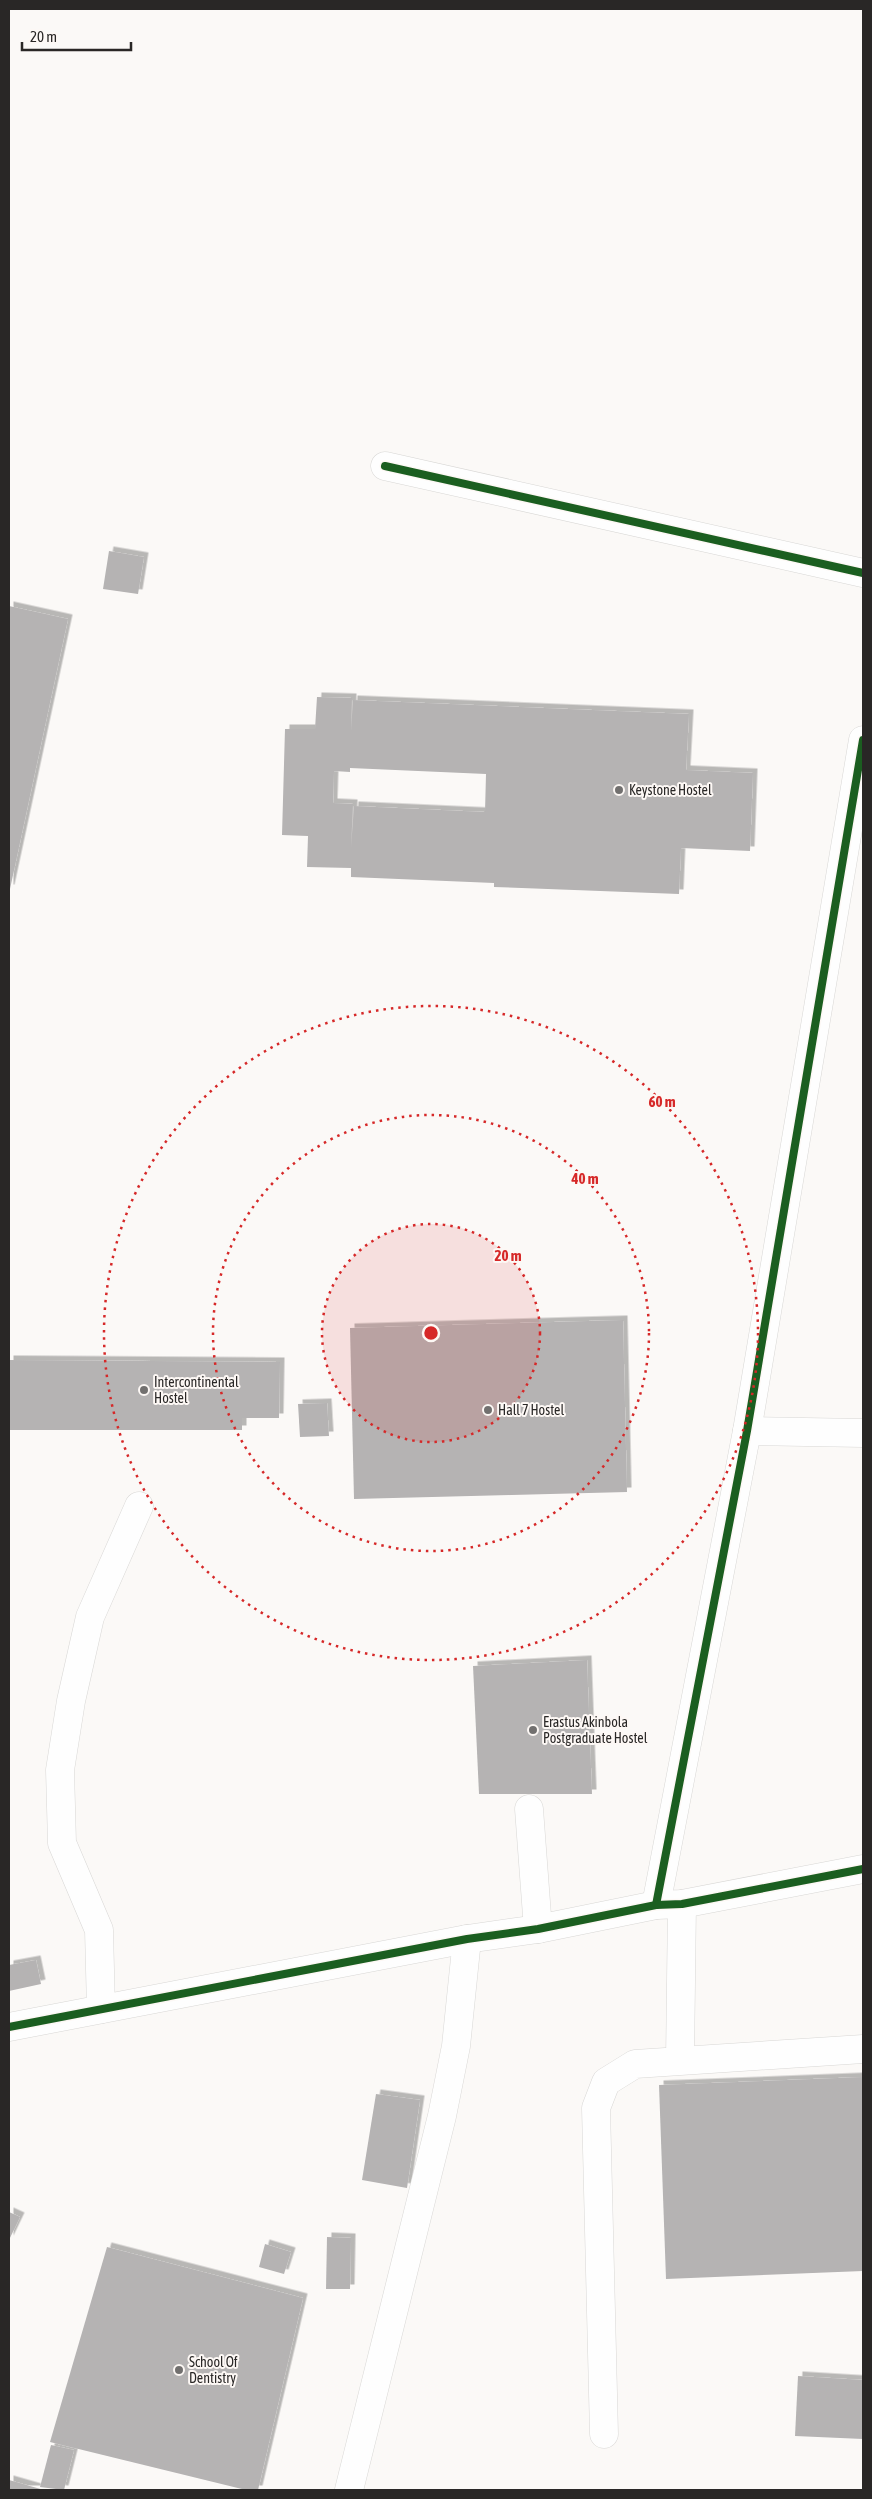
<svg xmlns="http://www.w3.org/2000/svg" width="872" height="2499" font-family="'Asap Condensed',sans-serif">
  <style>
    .building { fill: #b5b3b3; fill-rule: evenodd; filter: url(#shadow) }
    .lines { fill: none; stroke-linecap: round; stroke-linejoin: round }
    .minor-casing { stroke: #d8d7d5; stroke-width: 29 }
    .minor { stroke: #fefefe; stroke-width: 28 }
    .cycleway-casing { stroke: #fdf8f5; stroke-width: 11 }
    .cycleway { stroke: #1b5e20; stroke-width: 8 }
    .ring { fill: none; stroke: #d62828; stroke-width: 2.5; stroke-dasharray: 2.5 5 }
    .poi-dot { fill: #72706f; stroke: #fdf8f5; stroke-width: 2 }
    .labels { text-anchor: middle; stroke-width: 4; stroke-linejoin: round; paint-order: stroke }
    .poi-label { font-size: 14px; fill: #292726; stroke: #fdf8f5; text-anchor: start }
    .centre { fill: #d62828; stroke: #fdf8f5; stroke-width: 2.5 }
    .ring-label { font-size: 15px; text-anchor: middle; font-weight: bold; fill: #d62828; stroke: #fdf8f5; stroke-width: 4; stroke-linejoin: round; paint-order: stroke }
  </style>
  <defs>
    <filter id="shadow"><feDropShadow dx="4.5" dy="-4.5" stdDeviation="0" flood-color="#0004"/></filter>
  </defs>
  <rect width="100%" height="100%" fill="#fbf9f7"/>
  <g class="building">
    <polygon points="109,551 144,557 138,594 103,589"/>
    <polygon points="9,606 68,619 10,889 9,889"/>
    <path d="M317,697L352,698L351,731L353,700L689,714L686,770L753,773L750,851L681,848L679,894L494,887V883L351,877V868L307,867L308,836L282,835L285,729H315ZM350,768L486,774L485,812L354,806L351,848L353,804L333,803L334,771L350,772Z"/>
    <polygon points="623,1320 627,1492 354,1499 350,1328"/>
    <polygon points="9,1360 280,1362 279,1418 242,1418 242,1430 9,1430"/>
    <polygon points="327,1403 329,1436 300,1437 298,1404"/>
    <polygon points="587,1660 592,1794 479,1794 473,1666"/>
    <polygon points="36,1960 41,1984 9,1991 9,1965"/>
    <polygon points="863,2077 863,2271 666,2279 659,2085"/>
    <polygon points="376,2094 420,2100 407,2188 362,2180"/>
    <polygon points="9,2212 20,2217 9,2240"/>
    <polygon points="327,2237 351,2238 350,2289 326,2289"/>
    <polygon points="265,2244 291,2252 284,2274 259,2267"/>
    <polygon points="107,2247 303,2298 258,2490 246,2490 50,2442"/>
    <polygon points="798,2376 863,2380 863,2439 795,2436"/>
    <polygon points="51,2445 74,2450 64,2490 40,2487"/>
    <polygon points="9,2480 44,2490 9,2490"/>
  </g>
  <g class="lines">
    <g class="minor-casing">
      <g id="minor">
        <polyline points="385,466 863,573"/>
        <polyline points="747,1431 863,1433"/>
        <polyline points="529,1809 538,1929"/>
        <polyline points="656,1905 747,1431 863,740"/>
        <polyline points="101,2009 99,1930 62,1843 60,1770 71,1701 90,1617 139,1506"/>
        <polyline points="9,2027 467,1939 538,1929 656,1905 682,1904 863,1869"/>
        <polyline points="680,2060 682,1904"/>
        <polyline points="604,2434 596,2108 606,2082 635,2064 863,2049"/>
        <polyline points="349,2490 442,2116 456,2046 467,1939"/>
      </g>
    </g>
    <use href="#minor" class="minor"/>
    <g class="cycleway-casing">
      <g id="cycleway">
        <polyline points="385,466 863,573"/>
        <polyline points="656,1905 747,1431 863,740"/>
        <polyline points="9,2027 467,1939 538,1929 656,1905 682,1904 863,1869"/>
      </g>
    </g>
    <use href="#cycleway" class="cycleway"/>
  </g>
  <circle cx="431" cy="1333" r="109" fill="#d62828" fill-opacity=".12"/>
  <g class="ring">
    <circle cx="431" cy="1333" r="109"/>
    <circle cx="431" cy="1333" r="218"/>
    <circle cx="431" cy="1333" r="327"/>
  </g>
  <g class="poi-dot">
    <circle cx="619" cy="790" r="5"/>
    <circle cx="144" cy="1390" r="5"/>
    <circle cx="488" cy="1410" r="5"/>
    <circle cx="533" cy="1730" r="5"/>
    <circle cx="179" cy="2370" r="5"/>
  </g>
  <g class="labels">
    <g class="poi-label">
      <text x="629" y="795">Keystone Hostel</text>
      <text x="154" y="1387">Intercontinental<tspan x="154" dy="16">Hostel</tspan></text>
      <text x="498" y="1415">Hall 7 Hostel</text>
      <text x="543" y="1727">Erastus Akinbola<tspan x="543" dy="16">Postgraduate Hostel</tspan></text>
      <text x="189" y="2367">School Of<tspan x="189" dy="16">Dentistry</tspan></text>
    </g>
  </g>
  <circle cx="431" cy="1333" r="8" class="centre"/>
  <g class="ring-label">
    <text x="662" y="1107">60 m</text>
    <text x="585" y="1184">40 m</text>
    <text x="508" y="1261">20 m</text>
  </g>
  <rect width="872" height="2499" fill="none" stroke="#292726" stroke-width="20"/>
  <path d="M22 42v8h109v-8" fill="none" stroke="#292726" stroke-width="2.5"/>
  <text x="30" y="42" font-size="15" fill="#292726" stroke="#fdf8f5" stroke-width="4" paint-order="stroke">20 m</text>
</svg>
